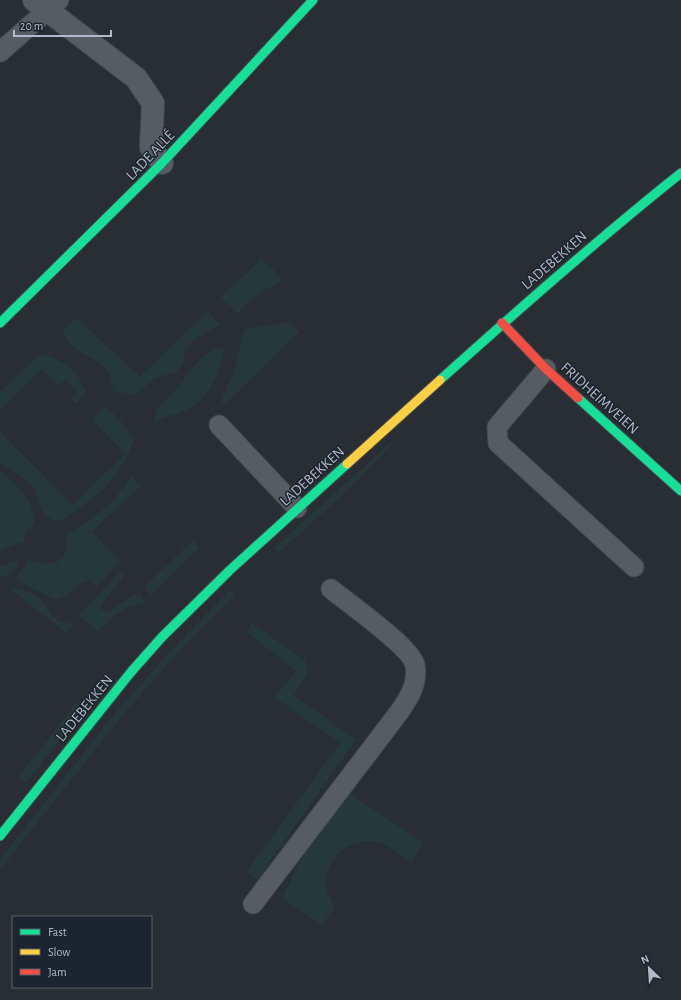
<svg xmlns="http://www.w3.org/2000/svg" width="681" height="1000" font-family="'Alegreya Sans',sans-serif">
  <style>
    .green { fill: #25383a }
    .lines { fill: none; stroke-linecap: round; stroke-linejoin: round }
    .lane-casing { stroke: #464a4f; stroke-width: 21 }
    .street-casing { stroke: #464a4f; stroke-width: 24 }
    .fast-casing { stroke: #464a4f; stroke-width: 11 }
    .slow-casing { stroke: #464a4f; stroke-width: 11 }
    .jam-casing { stroke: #464a4f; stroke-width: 11 }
    .lane { stroke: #575c63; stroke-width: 19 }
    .street { stroke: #575c63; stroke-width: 22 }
    .fast { stroke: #16e098; stroke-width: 9 }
    .slow { stroke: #ffcf43; stroke-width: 9 }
    .jam { stroke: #f24e42; stroke-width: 9 }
    .labels { text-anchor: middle; stroke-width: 3; stroke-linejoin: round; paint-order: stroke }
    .street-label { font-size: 15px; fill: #b1bac6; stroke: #1b242f }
  </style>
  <rect width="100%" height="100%" fill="#282e34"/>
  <g class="green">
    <path d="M261,259L273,269L281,281C264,291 248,298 238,315L221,297Z"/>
    <path d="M208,311L220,324L192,341L185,351L183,364L176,372L155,378L135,395L113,391C110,355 87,363 68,342C66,339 64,334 62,331L77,318L140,377Z"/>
    <polygon points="290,322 299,332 225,404 221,401 234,371 242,338 246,329"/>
    <path d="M224,347C221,371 211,398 188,409C176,415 164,416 153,423L157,409L179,386L194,365L213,349Z"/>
    <path d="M40,354C67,361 76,367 86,393L75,404L71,399L78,392L65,379L59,386L42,369L0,410V392Z"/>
    <path d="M104,407C119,416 126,427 134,441C115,484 97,498 58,522L44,516L33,486L0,462V431L72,505L125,454L92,419Z"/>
    <polygon points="409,426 341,497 278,553 274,548"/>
    <path d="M0,471C16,484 35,500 34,523L26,532L24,542L0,550Z"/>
    <path d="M131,477L141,485L92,532L120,561L97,586L90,580C76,581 72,597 56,600L19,581L17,577L29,560C52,568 71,564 66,535C95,517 112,506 131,477Z"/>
    <polygon points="193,540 199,548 151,595 144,587"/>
    <path d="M19,560C15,570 11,575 0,578V566Z"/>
    <path d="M123,572V577L100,606L101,610L109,612L133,595H142L144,601L142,605C127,601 110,621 98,631L78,616L119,573Z"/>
    <path d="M16,588C24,591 36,594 42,600C52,611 49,619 67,624L71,622L74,624L66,633L10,589Z"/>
    <polygon points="230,590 235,595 178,652 118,721 0,870 0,859 112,717 173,648"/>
    <polygon points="252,623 305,660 308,673 294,695 356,740 257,880 247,871 340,743 274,697 296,671 246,631"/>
    <polygon points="78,701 78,716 26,783 19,780 19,776"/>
    <path d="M349,793L423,842L411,863C402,857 391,846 380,843C352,834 323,859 326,888C327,894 332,902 335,907L322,925L282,898L306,850Z"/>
  </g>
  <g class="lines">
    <g class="lane-casing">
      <g id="lane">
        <polyline points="0,52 59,0"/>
        <polyline points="546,369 497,427 498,443 634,567"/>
        <polyline points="219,425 297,508"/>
        <path d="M253,904L400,711C410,696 418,684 415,665C411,647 348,603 331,589"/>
      </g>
    </g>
    <g class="street-casing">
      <polyline id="street" points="34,0 136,78 153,103 151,148 162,163"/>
    </g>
    <g class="fast-casing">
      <g id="fast">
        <polyline points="0,323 162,163 313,0"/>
        <path d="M440,380C519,309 598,239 681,173"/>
        <polyline points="578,398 681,491"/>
        <polyline points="0,836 131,672 162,637 230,570 347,464"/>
      </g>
    </g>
    <g class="slow-casing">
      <polyline id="slow" points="347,464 440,380"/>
    </g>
    <g class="jam-casing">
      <polyline id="jam" points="502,323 546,369 578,398"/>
    </g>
    <use href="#lane" class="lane"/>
    <use href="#street" class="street"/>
    <use href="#fast" class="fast"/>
    <use href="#slow" class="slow"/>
    <use href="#jam" class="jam"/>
  </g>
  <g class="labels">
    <g class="street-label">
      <text transform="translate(150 155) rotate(-46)" y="5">LADE ALLÉ</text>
      <text transform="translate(554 260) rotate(-41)" y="5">LADEBEKKEN</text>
      <text transform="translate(600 398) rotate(42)" y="5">FRIDHEIMVEIEN</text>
      <text transform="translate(312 476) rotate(-42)" y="5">LADEBEKKEN</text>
      <text transform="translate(84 708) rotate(-51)" y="5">LADEBEKKEN</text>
    </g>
  </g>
  <rect x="12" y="916" width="140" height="72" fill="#1b242f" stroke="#57606b"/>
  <rect x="20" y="929" width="20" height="6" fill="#16e098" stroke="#57606b"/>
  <text x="48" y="936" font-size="12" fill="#b1bac6">Fast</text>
  <rect x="20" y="949" width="20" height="6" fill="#ffcf43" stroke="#57606b"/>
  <text x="48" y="956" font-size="12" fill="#b1bac6">Slow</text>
  <rect x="20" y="969" width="20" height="6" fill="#f24e42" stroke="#57606b"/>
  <text x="48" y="976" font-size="12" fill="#b1bac6">Jam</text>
  <g transform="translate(649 968) rotate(335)" stroke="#1b242f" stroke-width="3" paint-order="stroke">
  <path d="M0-3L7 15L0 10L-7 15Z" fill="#b1bac6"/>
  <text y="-6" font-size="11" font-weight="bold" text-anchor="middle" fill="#b1bac6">N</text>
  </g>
  <path d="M14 30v6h97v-6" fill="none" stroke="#b1bac6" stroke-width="2"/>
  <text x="20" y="30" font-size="12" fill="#b1bac6" stroke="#1b242f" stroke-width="3" paint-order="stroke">20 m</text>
</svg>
